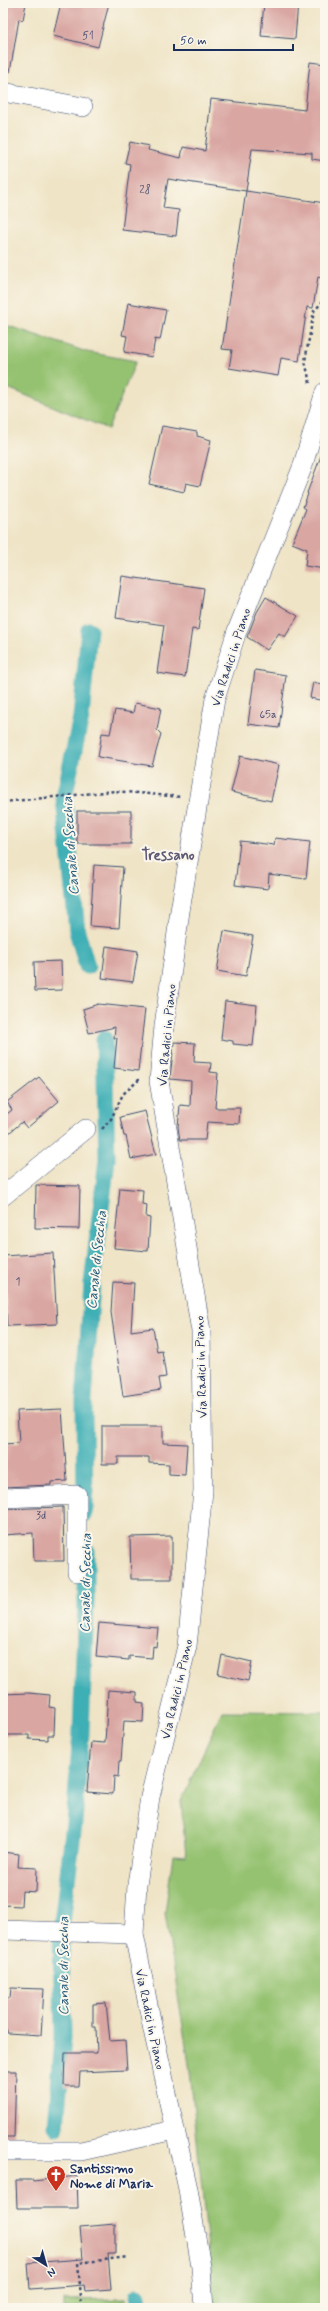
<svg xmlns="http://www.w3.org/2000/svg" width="328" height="2311" font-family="Mynerve,sans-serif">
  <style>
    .green { fill: #95c271; stroke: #587868 }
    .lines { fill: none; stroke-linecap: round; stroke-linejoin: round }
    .canal { stroke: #3eafb5; stroke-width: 17 }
    .building { fill: #d9a6a2 }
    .minor-casing { stroke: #3b4a6e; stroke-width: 20 }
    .path { stroke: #3b4a6e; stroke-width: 2.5; stroke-dasharray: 3 3; stroke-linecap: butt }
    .minor { stroke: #fff; stroke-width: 19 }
    .labels { text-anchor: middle; stroke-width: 4; stroke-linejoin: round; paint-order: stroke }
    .number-label { font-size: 11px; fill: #4a4d6f }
    .street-label { font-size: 13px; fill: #1b2f5e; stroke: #fbf7ec }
    .poi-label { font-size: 13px; font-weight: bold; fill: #1b2f5e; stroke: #fbf7ec; text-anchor: start }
    .water-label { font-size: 14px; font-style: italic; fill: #275c7c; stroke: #fbf7ec }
    .quarter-label { font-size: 15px; font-weight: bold; fill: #5e5976; stroke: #fbf7ec }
  </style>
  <rect width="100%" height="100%" fill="#fbf7ec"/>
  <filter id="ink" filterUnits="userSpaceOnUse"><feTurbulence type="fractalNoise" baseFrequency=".025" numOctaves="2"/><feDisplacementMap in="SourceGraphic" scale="8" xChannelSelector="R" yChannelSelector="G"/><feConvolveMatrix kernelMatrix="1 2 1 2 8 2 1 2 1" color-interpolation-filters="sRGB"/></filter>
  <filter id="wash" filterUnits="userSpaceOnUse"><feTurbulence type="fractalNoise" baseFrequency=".012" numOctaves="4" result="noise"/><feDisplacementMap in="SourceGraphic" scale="16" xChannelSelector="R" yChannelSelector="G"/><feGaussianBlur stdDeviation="0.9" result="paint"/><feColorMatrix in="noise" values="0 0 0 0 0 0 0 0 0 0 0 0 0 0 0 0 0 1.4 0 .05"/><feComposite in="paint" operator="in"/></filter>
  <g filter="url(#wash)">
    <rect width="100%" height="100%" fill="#efe4c6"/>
    <g class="green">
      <polygon points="3,324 87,352 136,361 108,429 3,386"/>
      <polygon points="222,1711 325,1712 325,1890 323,1889 325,1941 325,2308 214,2308 190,2071 165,1913 173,1855 186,1856 181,1801"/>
      <polygon points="126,2299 126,2308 64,2308 64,2300"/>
    </g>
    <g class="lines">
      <g class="canal">
        <polyline points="87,966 77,931 64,798 81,717 89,630"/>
        <polyline points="85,1513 84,1401 92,1284 107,1159 104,1039"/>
        <polyline points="56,2127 63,2037 61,1932 74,1823 81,1732 86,1603 86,1551"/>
        <polyline points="138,2296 139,2308"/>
      </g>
    </g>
    <g id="blocks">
      <g class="building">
        <polygon points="3,3 26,3 23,20 19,19 10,72 3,72"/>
        <polygon points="61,3 109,3 98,47 53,36"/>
        <polygon points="264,3 298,3 295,39 261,36"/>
        <polygon points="310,62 325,64 325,161 312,159 312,153 252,149 246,191 168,179 163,208 179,210 176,236 122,230 130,164 125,163 130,142 149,146 148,150 181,158 183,147 205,151 211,99 305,110"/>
        <polygon points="246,191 325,203 325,279 318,277 313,308 307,307 299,361 281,358 278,376 229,368 232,350 222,349"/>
        <polygon points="128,303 166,310 160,340 155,339 152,357 124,352 127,336 122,335"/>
        <polygon points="162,426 197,432 197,436 211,440 200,486 186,483 184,492 149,484"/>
        <polygon points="324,448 325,448 325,569 305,566 307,549 292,543 306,509 303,507 308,494 307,493"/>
        <polygon points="122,576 204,588 198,630 192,629 185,677 157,673 164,625 116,618"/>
        <polygon points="266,597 298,616 285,637 279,633 267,650 247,637 257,612"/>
        <polygon points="255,670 286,675 279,728 248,724"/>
        <polygon points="313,682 325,685 325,701 310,698"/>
        <polygon points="135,703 161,708 157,730 161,734 152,766 98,757 102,733 110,734 115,710 133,713"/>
        <polygon points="240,756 279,765 271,801 231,792"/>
        <rect x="77" y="811" width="54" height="33"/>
        <polygon points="275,838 310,842 306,879 269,874 268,889 235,885 240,841 274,845"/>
        <polygon points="94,865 123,867 119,928 90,926"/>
        <polygon points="224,931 253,936 246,976 217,971"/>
        <polygon points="106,946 138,951 133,982 102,978"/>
        <polygon points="61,961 62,990 35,991 34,962"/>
        <polygon points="225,1001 257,1005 253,1046 233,1044 233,1041 221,1039"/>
        <polygon points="98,1004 145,1009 138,1071 114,1068 117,1038 114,1038 115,1027 89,1033 83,1009"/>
        <polygon points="174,1042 195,1043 194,1062 211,1063 210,1072 218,1073 215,1108 240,1108 239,1124 207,1122 205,1140 180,1140 178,1127 180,1105 190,1106 191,1081 170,1079"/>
        <polygon points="39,1077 59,1101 27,1128 22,1122 3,1138 3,1117 12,1110 7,1102"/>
        <polygon points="145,1111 156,1154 131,1159 126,1136 124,1136 120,1117"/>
        <polygon points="36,1185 80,1186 79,1229 35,1228"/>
        <polygon points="120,1188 143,1190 142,1204 147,1205 146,1217 150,1218 148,1251 114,1248"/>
        <polygon points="53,1253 57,1324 7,1326 5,1288 3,1289 3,1256"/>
        <polygon points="113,1282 134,1283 131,1331 153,1328 157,1352 162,1351 166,1377 159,1378 161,1390 123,1396 111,1312"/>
        <polygon points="62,1409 67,1481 51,1482 51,1485 3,1487 3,1444 19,1443 17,1411"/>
        <polygon points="102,1426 163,1426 163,1443 187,1444 185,1475 169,1474 169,1464 149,1463 149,1457 118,1457 118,1464 102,1464"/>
        <polygon points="63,1507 64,1561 34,1561 33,1533 3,1535 3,1509"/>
        <polygon points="172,1536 172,1579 131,1579 130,1537"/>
        <polygon points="99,1623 158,1628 156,1647 153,1646 152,1658 129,1656 129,1660 96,1657"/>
        <polygon points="222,1655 252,1662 248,1681 218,1674"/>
        <polygon points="108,1690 137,1692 137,1702 144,1703 143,1722 124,1721 121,1761 119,1761 118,1777 114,1776 113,1794 87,1792 91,1742 105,1743"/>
        <polygon points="29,1693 50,1695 49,1707 55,1708 54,1735 48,1735 48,1740 29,1739 29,1735 3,1735 3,1694"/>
        <polygon points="3,1852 19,1854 18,1867 37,1868 36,1892 22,1891 21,1906 3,1905"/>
        <polygon points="11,1988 44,1989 41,2035 7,2033 7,2030 3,2030 3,1998 10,1998"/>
        <polygon points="106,2003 110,2041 125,2040 127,2070 80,2072 79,2086 64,2086 65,2053 97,2053 96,2027 93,2027 93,2004"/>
        <polygon points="3,2071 16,2071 14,2137 3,2137"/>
        <polygon points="77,2176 78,2208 17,2208 16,2180 33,2180 33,2181"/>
        <polygon points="115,2224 115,2254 108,2254 111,2289 85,2291 84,2285 30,2289 28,2263 83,2259 80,2227"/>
      </g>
    </g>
  </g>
  <g filter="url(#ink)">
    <use href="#blocks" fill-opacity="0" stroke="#3b4a6e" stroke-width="1"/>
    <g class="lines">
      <g class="minor-casing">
        <g id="minor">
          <polyline points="3,92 83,107"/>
          <polyline points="3,1196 86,1129"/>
          <polyline points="3,1498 77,1495 77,1572"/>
          <polyline points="3,1930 134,1934"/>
          <polyline points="3,2151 81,2151 174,2130"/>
          <polyline points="204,2308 201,2267 188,2189 153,2030 134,1934 137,1885 150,1797 187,1646 203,1491 201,1331 159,1081 164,1026 180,911 215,699 237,631 302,468 325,392"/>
        </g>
      </g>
      <g class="path">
        <polyline points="310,383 305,361 314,311 325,299"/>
        <polyline points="3,802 115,791 182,797"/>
        <polyline points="102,1129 111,1119 123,1094 141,1078"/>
        <polyline points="82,2308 78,2263 128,2257"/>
      </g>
      <use href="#minor" class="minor"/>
    </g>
  </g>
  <defs>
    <g id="church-pin" transform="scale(1)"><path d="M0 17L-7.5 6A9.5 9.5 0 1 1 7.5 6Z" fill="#c8321e" stroke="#fbf7ec"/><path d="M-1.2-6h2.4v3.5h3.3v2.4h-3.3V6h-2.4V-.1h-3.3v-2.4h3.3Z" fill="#fff"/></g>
  </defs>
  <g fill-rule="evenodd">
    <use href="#church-pin" x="56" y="2175"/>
  </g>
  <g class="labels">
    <g class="number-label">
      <text x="88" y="39">51</text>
      <text x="145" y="193">28</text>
      <text x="268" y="718">65a</text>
      <text x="18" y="1285">1</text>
      <text x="41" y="1519">3d</text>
    </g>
    <g class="street-label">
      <text transform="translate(230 657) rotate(-72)" y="5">Via Radici in Piano</text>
      <text transform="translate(166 1035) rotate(-85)" y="5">Via Radici in Piano</text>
      <text transform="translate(200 1367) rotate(-92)" y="5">Via Radici in Piano</text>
      <text transform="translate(176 1689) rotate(-77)" y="5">Via Radici in Piano</text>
      <text transform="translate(151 2019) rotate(78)" y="5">Via Radici in Piano</text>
    </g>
    <g class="poi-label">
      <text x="70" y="2173">Santissimo<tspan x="70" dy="15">Nome di Maria</tspan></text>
    </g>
    <g class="water-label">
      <text transform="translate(70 846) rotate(-94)" y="5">Canale di Secchia</text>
      <text transform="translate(96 1260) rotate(-84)" y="5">Canale di Secchia</text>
      <text transform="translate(85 1583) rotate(-89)" y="5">Canale di Secchia</text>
      <text transform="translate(63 1966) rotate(-90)" y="5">Canale di Secchia</text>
    </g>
    <g class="quarter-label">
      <text x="168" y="860">Tressano</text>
    </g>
  </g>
  <rect width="328" height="2311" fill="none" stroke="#fbf7ec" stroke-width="16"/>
  <g transform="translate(46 2265) rotate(143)" stroke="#fbf7ec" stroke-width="3" paint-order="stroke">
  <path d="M0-3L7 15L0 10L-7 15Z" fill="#1b2f5e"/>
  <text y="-6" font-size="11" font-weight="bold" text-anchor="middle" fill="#1b2f5e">N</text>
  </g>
  <path d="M174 44v6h119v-6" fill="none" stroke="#1b2f5e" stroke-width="2"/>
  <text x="180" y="44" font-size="12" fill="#1b2f5e" stroke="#fbf7ec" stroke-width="3" paint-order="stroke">50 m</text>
</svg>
